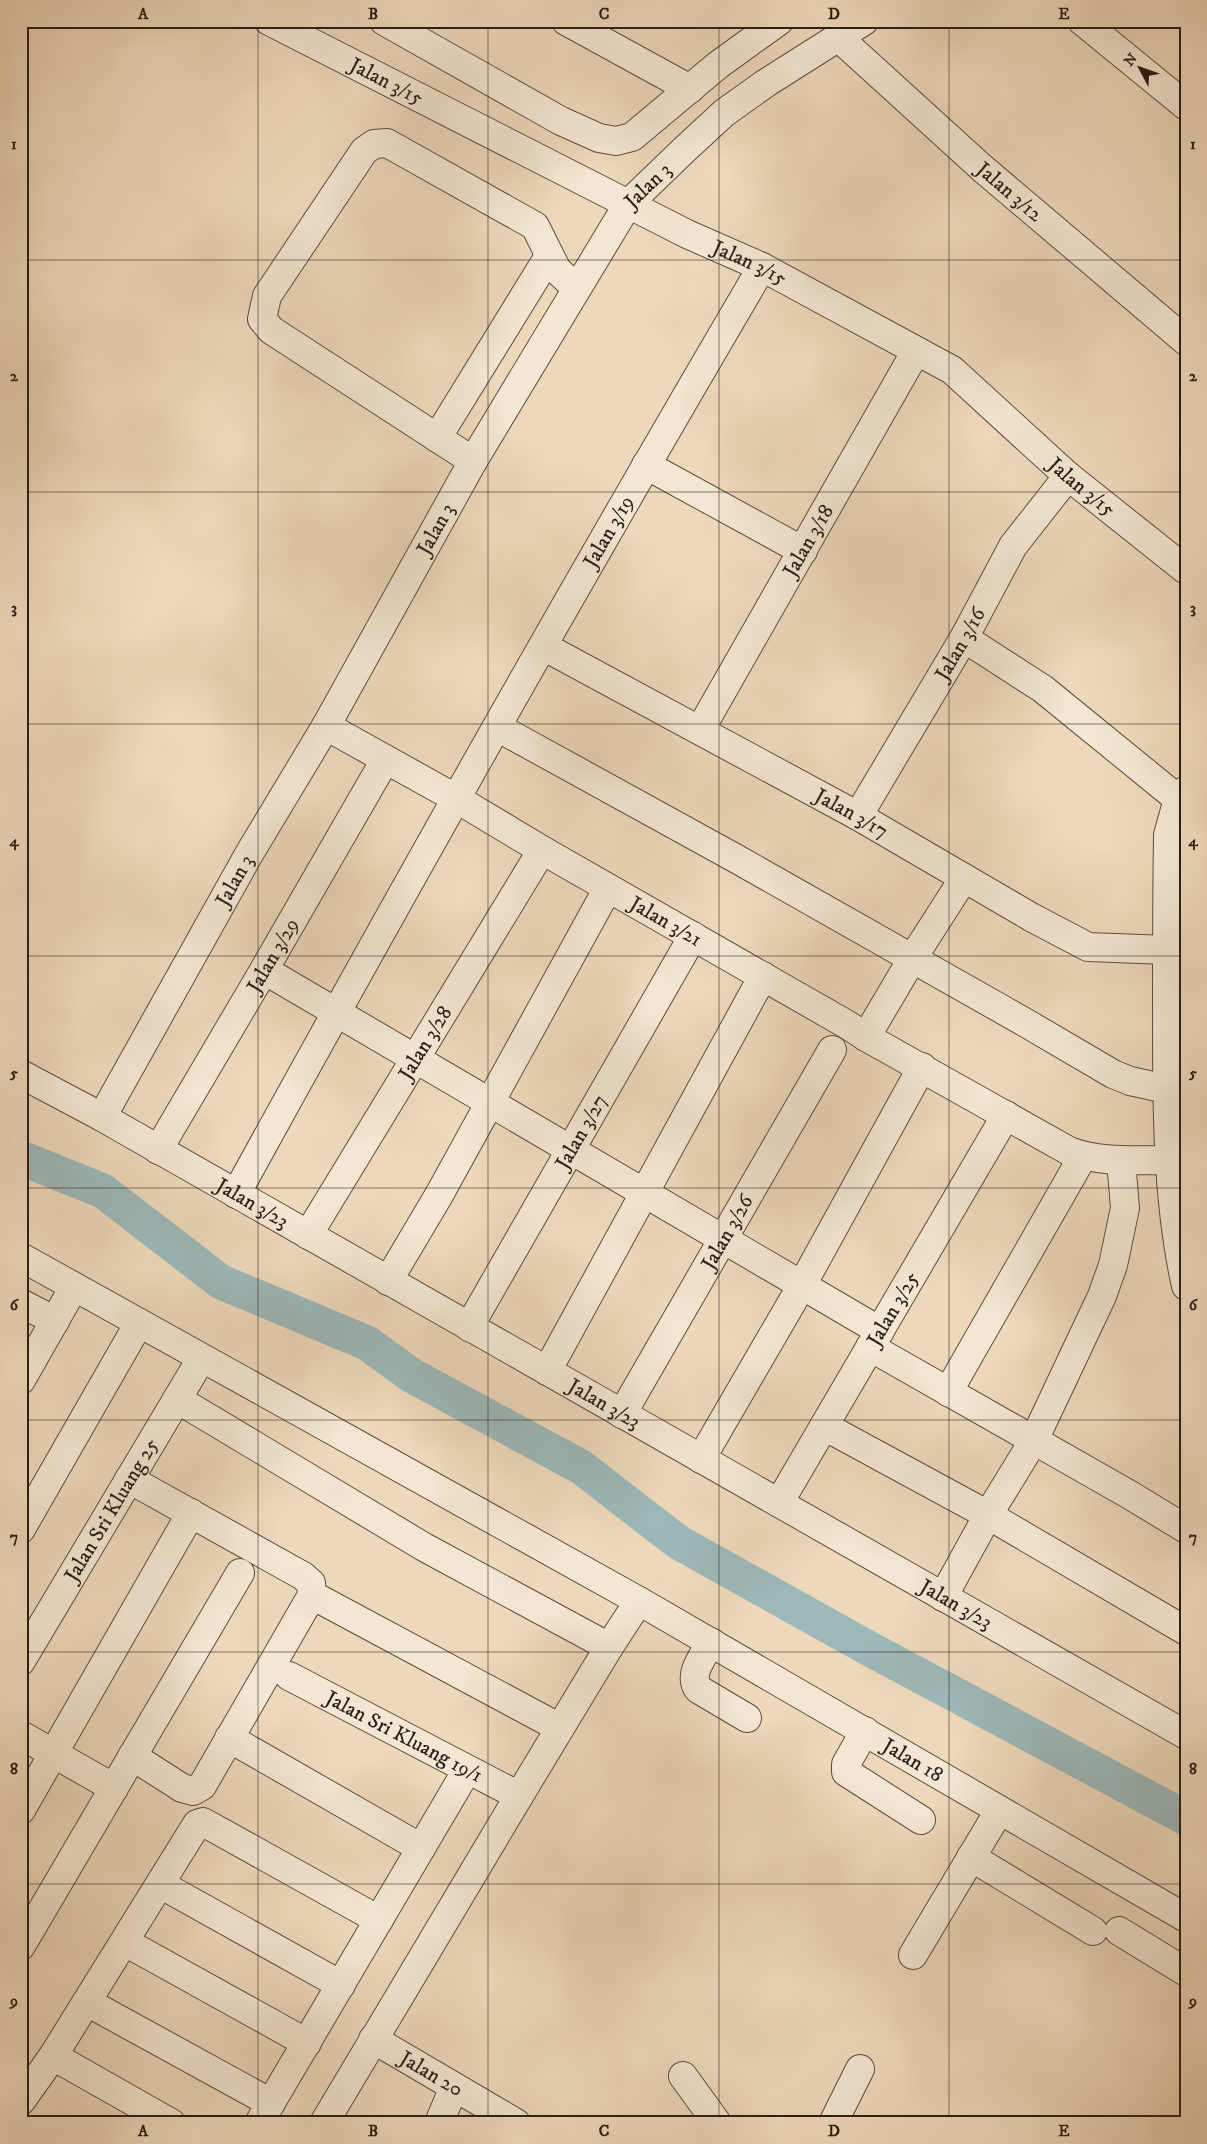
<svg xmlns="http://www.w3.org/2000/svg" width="1207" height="2144" font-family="'IM FELL DW Pica',serif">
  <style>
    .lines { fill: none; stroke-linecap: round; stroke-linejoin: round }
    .river { stroke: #9cb8b8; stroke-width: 35 }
    .minor-casing { stroke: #5a4c40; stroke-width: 30 }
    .minor { stroke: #f3e6d2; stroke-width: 28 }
    .grid { fill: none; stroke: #291d17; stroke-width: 1; stroke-opacity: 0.55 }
    .labels { text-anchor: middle; stroke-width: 5; stroke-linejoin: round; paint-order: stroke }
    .street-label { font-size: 21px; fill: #291d17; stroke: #f3e6d2 }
    .neatline { fill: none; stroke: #291d17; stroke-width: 2 }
    .grid-label { font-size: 16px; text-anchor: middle; font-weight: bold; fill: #291d17 }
  </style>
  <rect width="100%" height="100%" fill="#edd8ba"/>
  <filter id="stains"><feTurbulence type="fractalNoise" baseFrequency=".004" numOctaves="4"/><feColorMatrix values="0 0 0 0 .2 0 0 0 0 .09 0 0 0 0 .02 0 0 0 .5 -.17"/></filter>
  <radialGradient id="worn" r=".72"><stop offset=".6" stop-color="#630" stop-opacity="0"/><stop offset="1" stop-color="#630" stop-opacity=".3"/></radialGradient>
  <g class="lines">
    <polyline class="river" points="21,1158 103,1191 221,1282 367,1343 411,1375 581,1467 678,1542 868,1648 1186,1818"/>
    <g class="minor-casing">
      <g id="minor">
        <path id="s1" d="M269,21L687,234L762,267L952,370L1068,476L1186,570"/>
        <polyline points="384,21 561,121 599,138 616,141 632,137 718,65 779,21"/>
        <polyline points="566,21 690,89"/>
        <polyline points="1082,21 1186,106"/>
        <path id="s2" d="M838,37L982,168L1186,341"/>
        <polyline points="437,438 549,256"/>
        <polyline points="473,461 271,330 262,319 267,296 364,151 374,144 387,143 535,226 557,270 576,288"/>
        <polyline points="646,465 803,551"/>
        <polyline points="964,638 1043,689 1178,799"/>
        <path id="s3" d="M543,646L858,816L1031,917L1088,947L1167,950"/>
        <path id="s4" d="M326,726L457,799L542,850L846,1024L866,1037L1069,1151C1101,1163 1136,1160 1170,1160"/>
        <polyline points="497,727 735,858 1026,1023 1113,1074 1130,1081 1167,1089"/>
        <path id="s5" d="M700,730L916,351"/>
        <path d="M1186,790L1178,799L1168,835C1167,897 1167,959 1167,1022C1167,1109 1167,1200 1186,1286"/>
        <path id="s6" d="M858,816L964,638L1013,546L1068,476"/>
        <polyline points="264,970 880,1331"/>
        <polyline points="866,1037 912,959 964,878"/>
        <path id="s7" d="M21,1074L102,1117L1186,1735"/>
        <path id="s8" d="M102,1117L249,854L326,726L473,461L628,204L684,150L724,113L766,83L864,21"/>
        <path id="s9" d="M158,1150L264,970L385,760"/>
        <path id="s10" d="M236,1194C407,883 582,573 762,267"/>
        <path id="s11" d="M308,1235L542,850"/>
        <path id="s12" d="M21,1257L639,1601L1186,1918"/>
        <polyline points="388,1281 439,1195 608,888"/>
        <polyline points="21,1303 55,1321"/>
        <path id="s13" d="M469,1327L693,936"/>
        <polyline points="870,1347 1130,1495 1186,1529"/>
        <polyline points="547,1371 763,976"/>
        <polyline points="21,1380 74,1287"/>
        <polyline points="948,1392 1083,1156"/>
        <polyline points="177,1399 424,1547 609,1647"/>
        <path id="s14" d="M622,1414L832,1050"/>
        <polyline points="824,1426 988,1515 1186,1631"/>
        <polyline points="701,1459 802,1285 922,1067"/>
        <polyline points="129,1479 303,1576 311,1583 312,1595 202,1786 193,1791 182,1788 132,1756"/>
        <path id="s15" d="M779,1503L1006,1115"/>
        <polyline points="21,1529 139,1323"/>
        <polyline points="312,1595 560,1728"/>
        <polyline points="943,1597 988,1515 1034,1440 1102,1296 1113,1265 1125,1208 1121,1160"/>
        <path d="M711,1642C703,1657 688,1674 698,1689L747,1718"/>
        <path id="s16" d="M21,1661L201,1359"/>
        <path id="s17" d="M289,1676L519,1796"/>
        <polyline points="865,1731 846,1764 846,1772 921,1820"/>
        <polyline points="21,1735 114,1788"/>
        <polyline points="229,1738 421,1848"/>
        <polyline points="21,1810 191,1513"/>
        <polyline points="971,1857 1093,1931"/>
        <polyline points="160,1884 341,1985"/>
        <polyline points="1119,1931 1186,1972"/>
        <polyline points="125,1942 307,2043"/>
        <polyline points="21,1946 240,1573"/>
        <polyline points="913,1955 999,1811"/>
        <polyline points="87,2002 271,2103"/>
        <path id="s18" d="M373,2039L516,2123"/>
        <polyline points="53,2056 171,2123"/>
        <polyline points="683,2076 717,2123"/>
        <polyline points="21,2101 53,2056 197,1824 203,1822 379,1920"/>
        <polyline points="259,2123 467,1770"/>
        <polyline points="324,2123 519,1796 609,1647 639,1601"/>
        <polyline points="439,2123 454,2087"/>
        <polyline points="833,2123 860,2069"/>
      </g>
    </g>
    <use href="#minor" class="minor"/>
  </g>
  <path class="grid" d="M258,21V2123M488,21V2123M719,21V2123M949,21V2123M21,260H1186M21,492H1186M21,724H1186M21,956H1186M21,1188H1186M21,1420H1186M21,1652H1186M21,1884H1186"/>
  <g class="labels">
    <g class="street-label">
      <text dy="7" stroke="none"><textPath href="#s1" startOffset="132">Jalan 3/15</textPath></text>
      <text dy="7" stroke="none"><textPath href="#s8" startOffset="1081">Jalan 3</textPath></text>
      <text dy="7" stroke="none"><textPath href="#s2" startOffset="231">Jalan 3/12</textPath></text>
      <text dy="7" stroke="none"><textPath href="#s1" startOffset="538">Jalan 3/15</textPath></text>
      <text dy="7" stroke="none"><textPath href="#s1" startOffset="942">Jalan 3/15</textPath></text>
      <text dy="7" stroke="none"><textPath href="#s8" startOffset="676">Jalan 3</textPath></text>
      <text dy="7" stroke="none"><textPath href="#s10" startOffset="760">Jalan 3/19</textPath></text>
      <text dy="7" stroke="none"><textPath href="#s5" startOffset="218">Jalan 3/18</textPath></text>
      <text dy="7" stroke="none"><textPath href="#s6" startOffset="200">Jalan 3/16</textPath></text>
      <text dy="7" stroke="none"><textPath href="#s3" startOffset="351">Jalan 3/17</textPath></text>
      <text dy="7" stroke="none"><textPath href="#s8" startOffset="271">Jalan 3</textPath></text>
      <text dy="7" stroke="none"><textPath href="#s4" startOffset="392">Jalan 3/21</textPath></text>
      <text dy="7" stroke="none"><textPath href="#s9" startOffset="226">Jalan 3/29</textPath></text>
      <text dy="7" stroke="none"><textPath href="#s11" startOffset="225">Jalan 3/28</textPath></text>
      <text dy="7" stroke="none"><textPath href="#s13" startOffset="225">Jalan 3/27</textPath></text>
      <text dy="7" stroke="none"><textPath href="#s7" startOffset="265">Jalan 3/23</textPath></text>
      <text dy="7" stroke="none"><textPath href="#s14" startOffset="210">Jalan 3/26</textPath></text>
      <text dy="7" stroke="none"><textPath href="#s15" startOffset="225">Jalan 3/25</textPath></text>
      <text dy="7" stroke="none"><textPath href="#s7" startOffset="670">Jalan 3/23</textPath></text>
      <text dy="7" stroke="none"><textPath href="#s16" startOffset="176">Jalan Sri Kluang 25</textPath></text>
      <text dy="7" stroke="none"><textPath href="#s7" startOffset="1075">Jalan 3/23</textPath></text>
      <text dy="7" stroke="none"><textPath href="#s17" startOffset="130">Jalan Sri Kluang 19/1</textPath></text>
      <text dy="7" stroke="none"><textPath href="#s12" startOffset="1024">Jalan 18</textPath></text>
      <text dy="7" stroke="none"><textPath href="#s18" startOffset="68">Jalan 20</textPath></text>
    </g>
  </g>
  <rect width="1207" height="2144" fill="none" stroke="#edd8ba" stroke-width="55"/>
  <g transform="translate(1140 68) rotate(311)" stroke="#f3e6d2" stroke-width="4" paint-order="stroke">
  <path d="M0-4L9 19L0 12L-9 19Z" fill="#291d17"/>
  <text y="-8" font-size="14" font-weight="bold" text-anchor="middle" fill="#291d17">N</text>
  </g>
  <rect x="28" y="28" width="1152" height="2088" class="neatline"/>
  <g class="grid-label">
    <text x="143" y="19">A</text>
    <text x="373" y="19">B</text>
    <text x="604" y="19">C</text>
    <text x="834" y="19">D</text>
    <text x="1064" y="19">E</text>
    <text x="14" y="149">1</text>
    <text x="1193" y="149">1</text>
    <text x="14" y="381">2</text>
    <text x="1193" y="381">2</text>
    <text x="14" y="613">3</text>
    <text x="1193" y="613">3</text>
    <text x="14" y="846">4</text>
    <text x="1193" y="846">4</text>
    <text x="14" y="1078">5</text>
    <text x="1193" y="1078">5</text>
    <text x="14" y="1310">6</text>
    <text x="1193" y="1310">6</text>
    <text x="14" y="1542">7</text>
    <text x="1193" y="1542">7</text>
    <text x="14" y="1774">8</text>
    <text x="1193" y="1774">8</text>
    <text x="14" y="2006">9</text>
    <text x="1193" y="2006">9</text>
    <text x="143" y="2136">A</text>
    <text x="373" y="2136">B</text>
    <text x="604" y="2136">C</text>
    <text x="834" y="2136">D</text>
    <text x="1064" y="2136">E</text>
  </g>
  <rect width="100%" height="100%" filter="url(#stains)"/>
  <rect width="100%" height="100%" fill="url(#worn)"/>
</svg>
